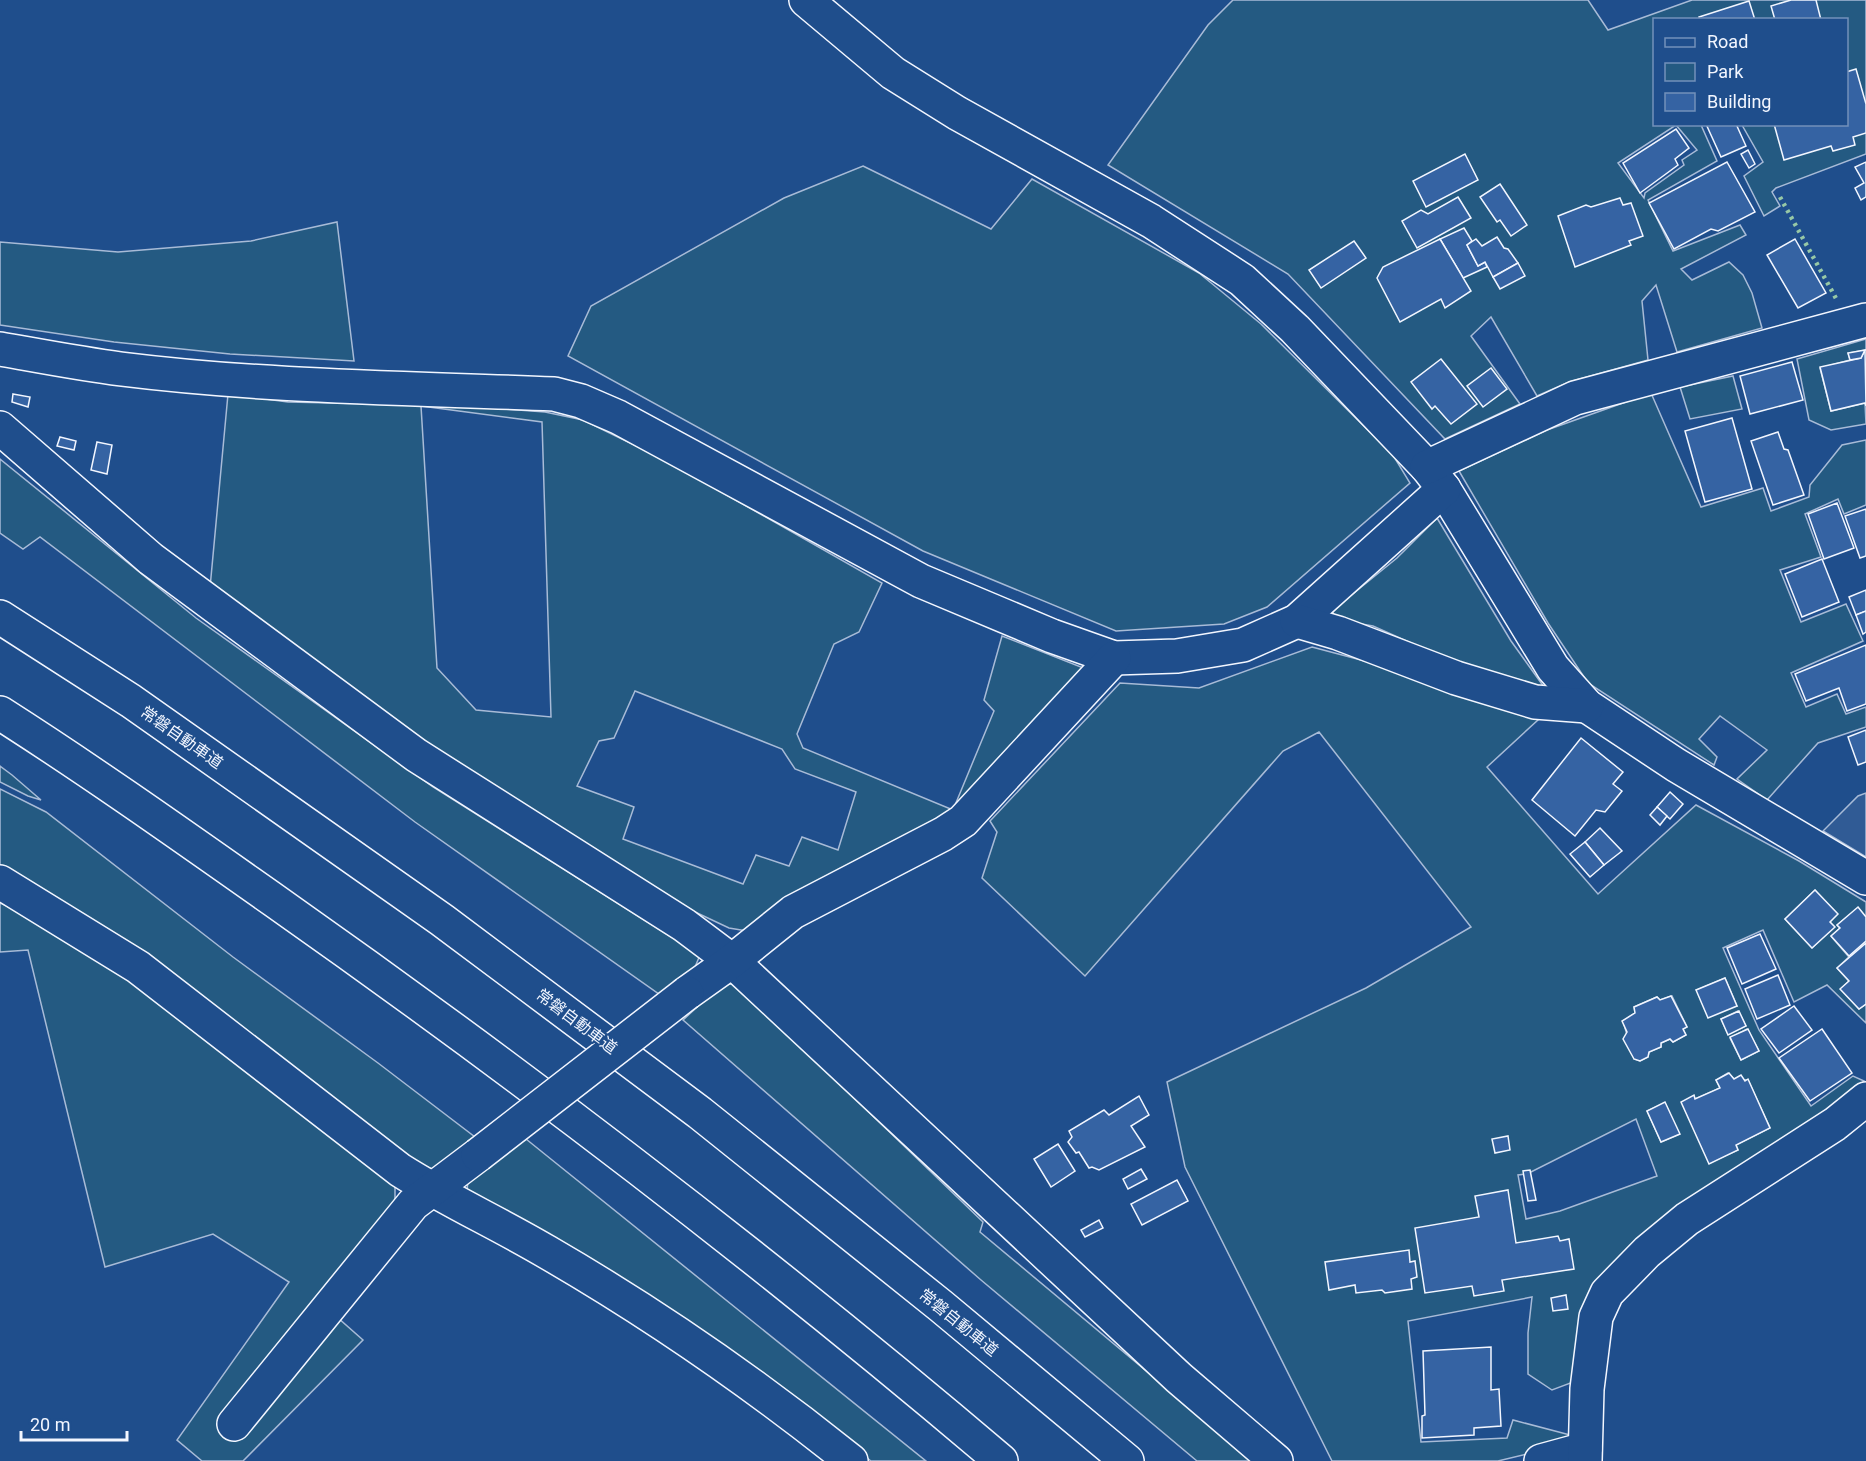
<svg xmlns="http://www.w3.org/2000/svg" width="1866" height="1461" font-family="Roboto,'Noto Sans JP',sans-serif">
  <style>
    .green { fill: #245a82; stroke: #a8bbd7; stroke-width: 1.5; fill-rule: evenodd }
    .parking { fill: #305b95; stroke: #a8bbd7; stroke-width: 1.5 }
    .building { fill: #3563a3; stroke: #f2f6ff; stroke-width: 1.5 }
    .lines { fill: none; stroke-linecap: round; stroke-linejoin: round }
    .minor-casing { stroke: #f2f6ff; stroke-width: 36 }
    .highway-casing { stroke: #f2f6ff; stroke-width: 36 }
    .minor { stroke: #1f4e8c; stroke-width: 33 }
    .highway { stroke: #1f4e8c; stroke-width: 33 }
    .minor-bridge-casing { stroke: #f2f6ff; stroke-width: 36; stroke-linecap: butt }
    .minor-bridge { stroke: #1f4e8c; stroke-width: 33 }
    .hedge { stroke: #97c8a6; stroke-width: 4.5; stroke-dasharray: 3 4.5; stroke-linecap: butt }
    .labels { text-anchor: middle; stroke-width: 4.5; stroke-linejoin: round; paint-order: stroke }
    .street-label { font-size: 16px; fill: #f2f6ff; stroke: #1f4e8c }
  </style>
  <rect width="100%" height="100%" fill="#1f4e8c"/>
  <g class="green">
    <path d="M1233,0H1588L1608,30L1692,0H1866V154L1776,188L1772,192L1780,206L1764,216L1744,176L1763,162L1742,125L1846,124V20H1654V124L1701,125L1717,161L1648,200L1673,251L1740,225L1746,235L1681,269L1692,280L1729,262L1743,275L1752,293L1762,328L1677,352L1656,285L1642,301L1648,360L1569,382L1537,396L1491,317L1471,336L1520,404L1445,439L1288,274L1108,165L1208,25ZM1676,125L1697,150L1682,160L1684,165L1645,193L1644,198L1618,163Z"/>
    <polygon points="863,166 991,229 1032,179 1199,273 1261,324 1393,455 1410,483 1267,607 1224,624 1116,631 923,551 568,356 591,306 784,198"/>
    <polygon points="337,222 354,361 230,354 114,342 0,325 0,242 118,252 251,241"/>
    <polygon points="1866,339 1866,350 1848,353 1850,360 1820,368 1831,411 1865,403 1866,424 1831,430 1809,420 1797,359"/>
    <polygon points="1733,376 1742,409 1690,419 1680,387"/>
    <polygon points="1651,393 1701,507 1763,488 1771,511 1809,497 1810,485 1842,445 1866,440 1866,505 1844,514 1838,499 1805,514 1821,557 1780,570 1801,622 1846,604 1863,641 1791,673 1806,707 1837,694 1846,714 1866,707 1866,727 1818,743 1767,800 1737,779 1767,750 1720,716 1699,739 1717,757 1714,765 1588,683 1548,623 1459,471 1547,430"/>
    <path d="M228,394L288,402L464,406L545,412L583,420L665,460L882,583L859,632L834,644L797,734L803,748L953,810L994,711L984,700L1002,636L1086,669L953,810L747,931L729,928L693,911L416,736L210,588ZM421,406L542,422L551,717L476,710L437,668ZM635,691L782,749L795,769L856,792L838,850L802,837L789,866L756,855L743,884L623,839L634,807L577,786L599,741L614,738Z"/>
    <polygon points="0,459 196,618 433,787 700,955 695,967 659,994 415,822 40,537 23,549 0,533"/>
    <polygon points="1437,518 1511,641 1544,687 1449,660 1373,626 1333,619 1333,610 1397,558"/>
    <path d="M1312,647L1376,664L1539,719L1487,767L1598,894L1696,805L1799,861L1866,902V917L1858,908L1837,925L1840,928L1831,936L1848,956L1866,941L1837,968L1849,981L1841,989L1859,1009L1866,1004V1023L1827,985L1794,1002L1763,930L1723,948L1759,1030L1811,1106L1853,1076L1864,1081L1805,1134L1669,1213L1576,1381L1552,1390L1528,1374V1333L1532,1297L1408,1321L1421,1442L1507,1438L1513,1420L1574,1436L1556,1447L1498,1461H1332L1185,1167L1167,1082L1366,988L1471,927L1319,732L1283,751L1085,976L982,878L997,832L990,821L1120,683L1199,688ZM1815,890L1837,914L1830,922L1834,927L1812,948L1785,919ZM1725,978L1737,1006L1697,990ZM1672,996L1687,1027L1683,1029L1686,1035L1673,1042L1670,1039L1661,1043V1047L1649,1052L1648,1057L1640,1061L1634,1059L1623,1021L1635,1013L1634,1007L1657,997L1660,1000ZM1738,1011L1746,1026L1728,1034L1721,1019ZM1747,1029L1759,1051L1741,1060L1730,1038ZM1728,1073L1734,1079L1748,1080L1770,1128L1736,1145L1738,1150L1709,1163L1694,1096L1695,1099L1720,1088L1716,1080ZM1665,1103L1679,1134L1661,1142L1647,1111ZM1636,1119L1657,1176L1560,1211L1526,1219L1518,1175L1527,1174Z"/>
    <polygon points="0,766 12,775 41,800 28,796 0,782"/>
    <polygon points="0,789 46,812 233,957 378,1063 475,1137 435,1170 410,1161 0,869"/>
    <polygon points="0,903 23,913 124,973 395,1187 395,1204 337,1317 363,1340 243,1461 202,1461 177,1440 289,1282 213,1234 105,1267 28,950 0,952"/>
    <polygon points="723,983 737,985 983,1222 980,1232 1254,1461 1197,1461 981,1280 683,1020"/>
    <polygon points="526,1139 926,1461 871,1461 844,1440 467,1192 468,1179"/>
  </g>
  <polygon class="parking" points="1866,793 1866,857 1823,831 1858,796"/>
  <g class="building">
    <polygon points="1791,0 1816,0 1821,20 1775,20 1771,6"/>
    <polygon points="1749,1 1755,20 1700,20 1699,17"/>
    <polygon points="1856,69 1866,104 1866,133 1853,137 1855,145 1833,151 1831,146 1784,160 1774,124 1846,124 1846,72"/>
    <polygon points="1706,124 1736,124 1746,146 1721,157"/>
    <polygon points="1676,129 1689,148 1675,159 1678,165 1640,193 1623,163"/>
    <polygon points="1748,150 1755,164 1749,168 1741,154"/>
    <polygon points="1465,154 1478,180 1426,207 1413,181"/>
    <polygon points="1727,162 1755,212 1718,231 1711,229 1674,249 1649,203"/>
    <polygon points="1866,162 1866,197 1861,200 1855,188 1864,183 1855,167"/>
    <polygon points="1500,184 1527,225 1511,236 1500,220 1497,222 1480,197"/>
    <polygon points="1458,197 1471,218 1417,248 1402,221 1421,210 1428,214"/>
    <polygon points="1620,198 1623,205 1631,203 1643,236 1629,241 1631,245 1575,267 1558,216 1586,205 1591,207"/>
    <polygon points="1464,228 1472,241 1467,245 1478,266 1485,262 1487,267 1463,278 1440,239"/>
    <polygon points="1497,237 1504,248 1508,249 1518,263 1493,277 1485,262 1478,266 1467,245 1476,239 1482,246"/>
    <polygon points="1440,239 1471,291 1445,308 1441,299 1400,322 1377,278 1383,267"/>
    <polygon points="1795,239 1826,293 1798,308 1767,255"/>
    <polygon points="1354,241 1366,258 1321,288 1309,270"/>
    <polygon points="1518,263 1525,276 1500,289 1493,277"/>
    <polygon points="1865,350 1866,406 1865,403 1831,411 1820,367 1861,358"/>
    <polygon points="1865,350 1861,358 1850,360 1848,353"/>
    <polygon points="1441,359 1477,404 1451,424 1435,406 1432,409 1411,382"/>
    <polygon points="1792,362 1803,400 1750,414 1740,376"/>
    <polygon points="1491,368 1507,389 1483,407 1467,386"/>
    <polygon points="13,394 30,397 28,407 12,402"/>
    <polygon points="1732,418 1752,489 1705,502 1685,431"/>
    <polygon points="1778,432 1784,449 1788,450 1804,495 1773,505 1751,441"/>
    <polygon points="60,437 76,441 74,450 57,446"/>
    <polygon points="97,442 112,445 107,474 91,470"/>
    <polygon points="1837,503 1854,548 1824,559 1808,514"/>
    <polygon points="1866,509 1866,556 1860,558 1845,516"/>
    <polygon points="1822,559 1839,602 1802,617 1785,574"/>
    <polygon points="1866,590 1866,611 1856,615 1849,597"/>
    <polygon points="1866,611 1866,632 1863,634 1856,615"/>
    <polygon points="1866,645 1866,704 1847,711 1839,688 1806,701 1795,674"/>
    <polygon points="1866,730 1866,762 1858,765 1848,737"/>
    <polygon points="1581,738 1623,772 1613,784 1622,791 1605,812 1596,810 1575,836 1532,800"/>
    <polygon points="1670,792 1683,804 1670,819 1657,807"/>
    <polygon points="1657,807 1667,816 1660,825 1650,815"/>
    <polygon points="1600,828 1622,851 1604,865 1585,842"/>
    <polygon points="1585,842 1604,865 1590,877 1570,854"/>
    <polygon points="1815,890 1838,914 1830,922 1835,927 1812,948 1785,919"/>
    <polygon points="1858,907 1866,917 1866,941 1849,956 1831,936 1840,928 1837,925"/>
    <polygon points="1760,934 1776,969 1742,984 1727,948"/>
    <polygon points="1866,943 1866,1004 1859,1009 1840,989 1849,981 1837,968"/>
    <polygon points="1778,975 1790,1005 1757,1019 1745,989"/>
    <polygon points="1725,978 1737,1006 1708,1018 1696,990"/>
    <polygon points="1671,996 1687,1027 1683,1029 1686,1035 1673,1042 1670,1039 1661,1043 1661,1047 1649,1052 1648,1057 1640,1061 1634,1059 1623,1039 1627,1032 1622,1021 1635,1013 1634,1007 1657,997 1660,1000"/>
    <polygon points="1794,1006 1812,1030 1779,1053 1761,1029"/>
    <polygon points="1739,1011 1746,1026 1728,1035 1721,1019"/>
    <polygon points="1748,1029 1759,1051 1741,1060 1730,1037"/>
    <polygon points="1822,1029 1852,1073 1810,1101 1779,1058"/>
    <polygon points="1729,1073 1734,1079 1741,1075 1745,1081 1748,1079 1770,1128 1736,1145 1738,1150 1709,1164 1681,1102 1694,1095 1695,1099 1720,1088 1716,1080"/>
    <polygon points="1139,1096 1149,1115 1131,1126 1145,1147 1099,1170 1092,1167 1089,1168 1079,1152 1076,1153 1068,1142 1072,1137 1069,1131 1104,1110 1109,1115"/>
    <polygon points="1665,1102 1680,1134 1661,1142 1647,1111"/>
    <polygon points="1508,1136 1510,1150 1495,1153 1492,1139"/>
    <polygon points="1058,1144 1075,1171 1051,1187 1034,1159"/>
    <polygon points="1141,1169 1147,1179 1128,1189 1123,1179"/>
    <polygon points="1530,1170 1536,1200 1528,1201 1523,1171"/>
    <polygon points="1177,1180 1188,1201 1142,1225 1131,1204"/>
    <polygon points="1508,1190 1516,1243 1558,1236 1560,1241 1569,1239 1574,1269 1502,1280 1504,1291 1474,1296 1472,1286 1425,1293 1415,1228 1479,1217 1475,1196"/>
    <polygon points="1099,1220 1103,1228 1085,1237 1081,1230"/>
    <polygon points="1409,1250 1410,1262 1415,1261 1417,1277 1411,1279 1412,1289 1385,1293 1382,1290 1356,1293 1355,1285 1329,1290 1325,1262"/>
    <polygon points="1566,1295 1568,1309 1553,1311 1551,1298"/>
    <polygon points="1491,1347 1491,1390 1499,1389 1501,1426 1474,1428 1474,1435 1422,1438 1422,1416 1425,1415 1423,1351"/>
  </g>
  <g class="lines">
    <g class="minor-casing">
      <g id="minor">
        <polyline points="806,0 893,73 957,113 1151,221 1242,280 1295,329 1427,467 1444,489 1553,668 1587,706 1676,765 1866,878"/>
        <path d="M0,349C40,356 81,364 121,369C265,387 410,388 554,394L581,401L618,417L921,581L1052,636L1114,658L1177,656L1243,645L1297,621L1444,489"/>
        <polyline points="0,428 151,559 416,755 684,925 732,961 1179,1378 1276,1461"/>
        <polyline points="1427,467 1575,398 1866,320"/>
        <polyline points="1297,621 1338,633 1456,678 1535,702 1587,706"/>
        <path d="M0,882L138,967L400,1170C447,1200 498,1223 547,1252C654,1314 755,1384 851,1461"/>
        <polyline points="687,993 732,961 793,912 943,834 963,821 1114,658"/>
        <polyline points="234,1424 413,1204 478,1155"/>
        <polyline points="1541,1461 1585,1449"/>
        <polyline points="1585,1461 1587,1389 1596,1317 1607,1293 1647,1252 1687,1219 1835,1124 1866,1099"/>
      </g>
    </g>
    <g class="highway-casing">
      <g id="highway">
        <polyline points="0,617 131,701 442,920 700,1113 941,1306 1127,1461"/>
        <path d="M0,713C94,773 184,837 275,901C525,1077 768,1263 1001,1461"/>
      </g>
    </g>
    <use href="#minor" class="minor"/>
    <use href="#highway" class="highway"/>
    <g class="minor-bridge-casing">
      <polyline id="minor-bridge" points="478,1155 687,993"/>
    </g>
    <use href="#minor-bridge" class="minor-bridge"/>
    <polyline class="hedge" points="1780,197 1838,302"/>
  </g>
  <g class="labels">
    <g class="street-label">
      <text transform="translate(182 737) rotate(35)" y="6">常磐自動車道</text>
      <text transform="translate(577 1021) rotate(37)" y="6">常磐自動車道</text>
      <text transform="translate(959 1322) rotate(39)" y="6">常磐自動車道</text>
    </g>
  </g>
  <rect x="1653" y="18" width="195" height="108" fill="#1f4e8c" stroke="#7391ba" stroke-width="1.5"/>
  <rect x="1665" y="38" width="30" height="9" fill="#1f4e8c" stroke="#7391ba" stroke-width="1.5"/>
  <text x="1707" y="48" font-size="18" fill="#f2f6ff">Road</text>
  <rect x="1665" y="63" width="30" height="18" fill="#245a82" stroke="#7391ba" stroke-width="1.5"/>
  <text x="1707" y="78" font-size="18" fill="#f2f6ff">Park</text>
  <rect x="1665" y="93" width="30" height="18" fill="#3563a3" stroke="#7391ba" stroke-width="1.5"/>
  <text x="1707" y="108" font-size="18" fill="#f2f6ff">Building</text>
  <path d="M21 1431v9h106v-9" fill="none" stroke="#f2f6ff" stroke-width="3"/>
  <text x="30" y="1431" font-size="18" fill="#f2f6ff" stroke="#1f4e8c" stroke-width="4.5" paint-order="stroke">20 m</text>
</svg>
